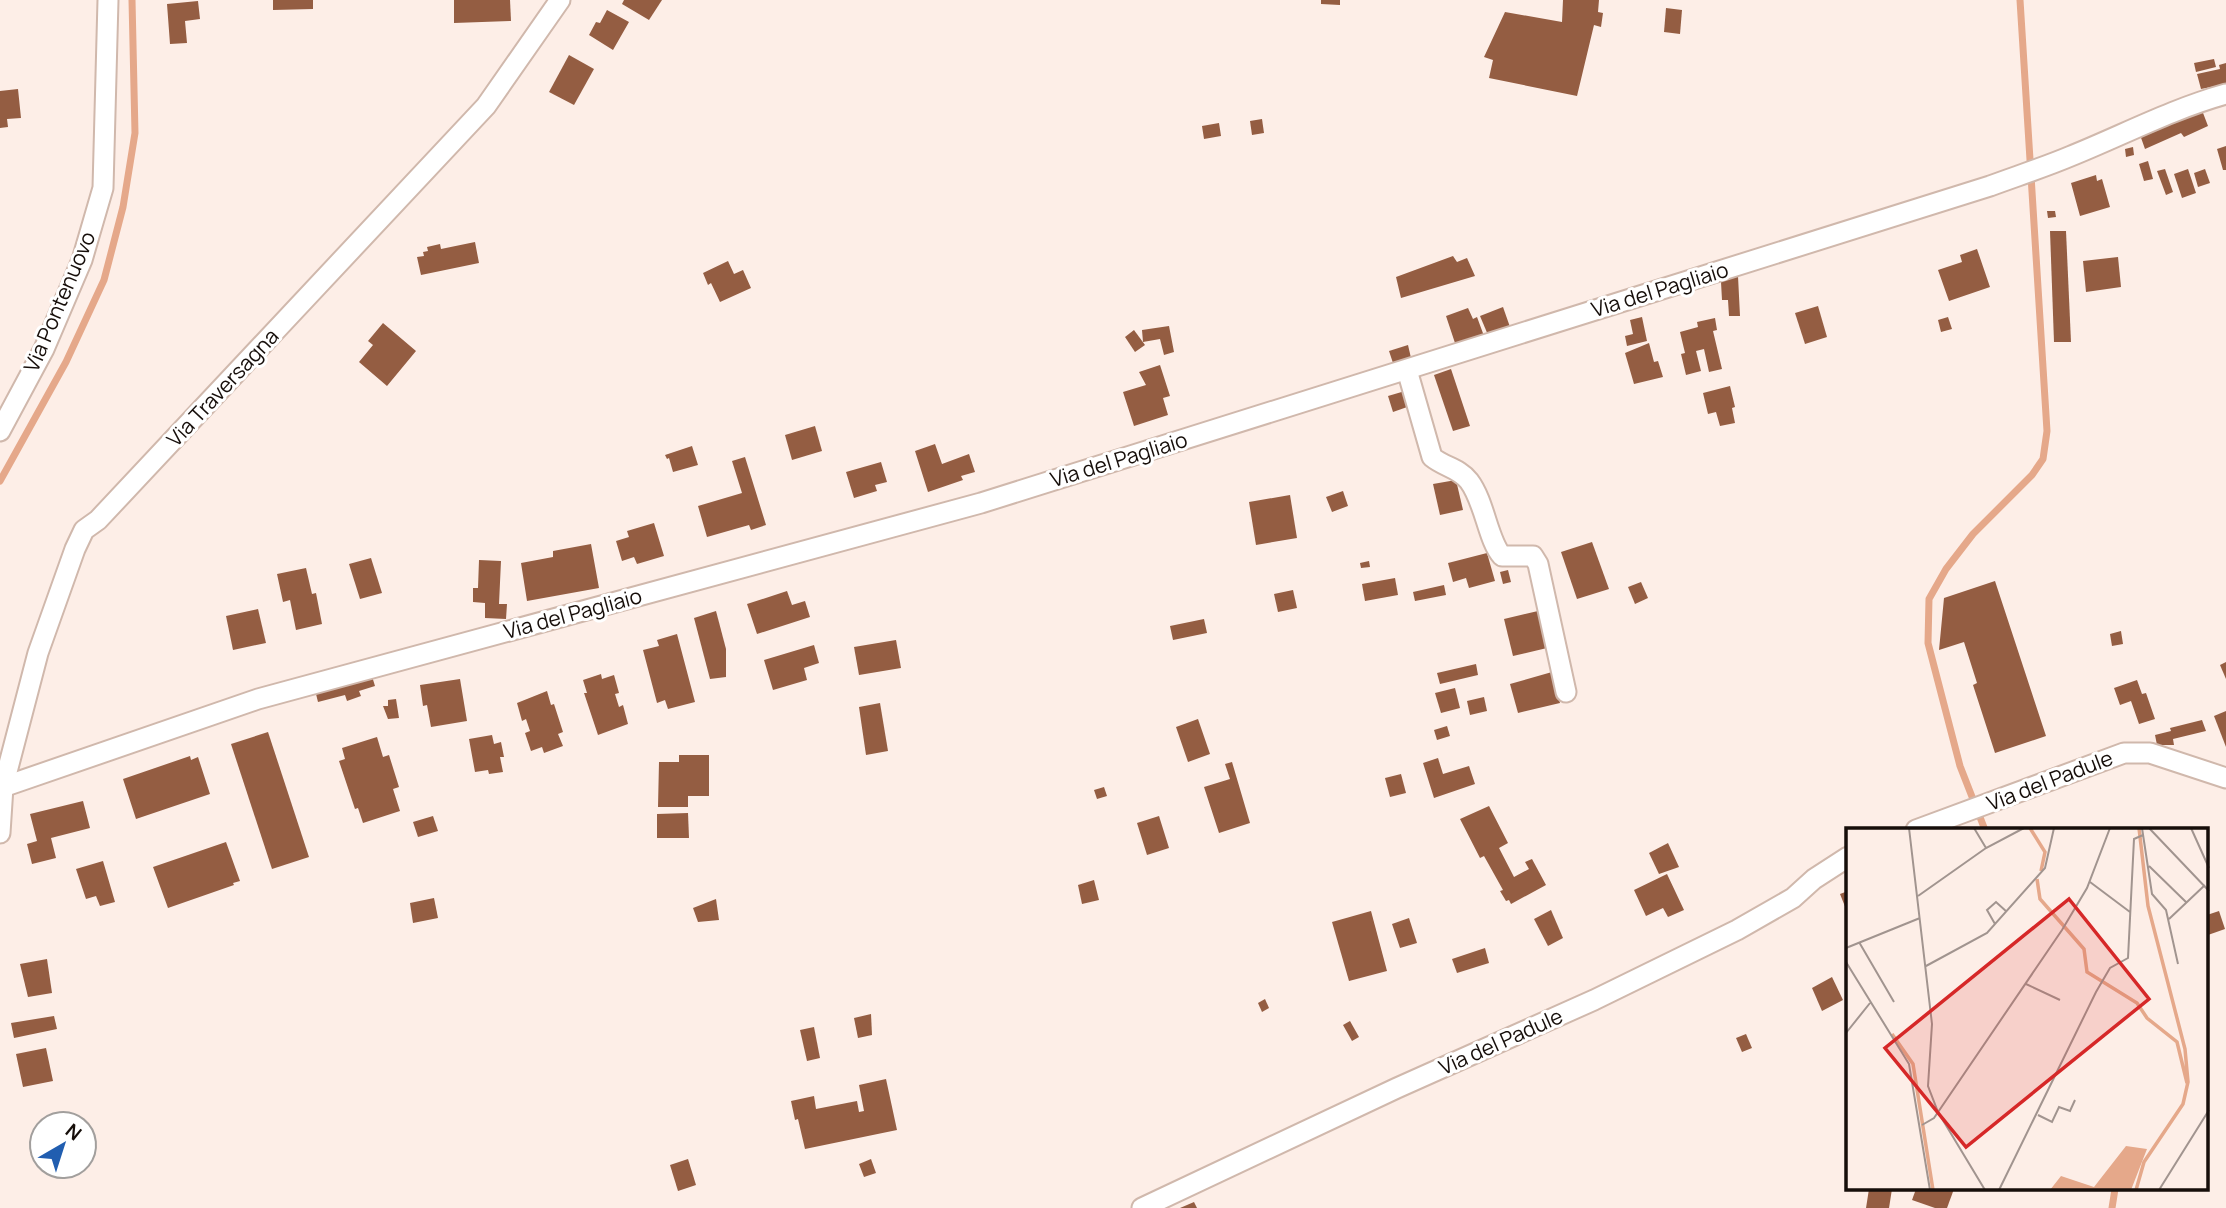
<svg xmlns="http://www.w3.org/2000/svg" width="2226" height="1208" font-family="Manrope,sans-serif">
  <style>
    .lines { fill: none; stroke-linecap: round; stroke-linejoin: round }
    .stream { stroke: #e5a88a; stroke-width: 7 }
    .building { fill: #945d42 }
    .street-casing { stroke: #d0b8ac; stroke-width: 23 }
    .street { stroke: #fff; stroke-width: 19 }
    .labels { text-anchor: middle; stroke-width: 6; stroke-linejoin: round; paint-order: stroke }
    .street-label { font-size: 21px; fill: #160e0a; stroke: #fff }
    .inset-river { fill: none; stroke: #e5a88a; stroke-width: 3.5 }
    .inset-road { fill: none; stroke: #a1948f; stroke-width: 2 }
    .view { fill: #d62828; fill-opacity: 0.15; stroke: #d62828; stroke-width: 3.5 }
    .inset-edge { fill: none; stroke: #160e0a; stroke-width: 3.5 }
  </style>
  <rect width="100%" height="100%" fill="#fdeee7"/>
  <g class="lines">
    <g class="stream">
      <polyline points="0,481 66,362 104,280 123,207 135,133 132,0"/>
      <polyline points="1985,830 1960,766 1928,643 1929,599 1946,569 1973,534 2032,475 2043,459 2047,431 2020,0"/>
      <polyline points="2112,1208 2115,1189"/>
    </g>
  </g>
  <g class="building">
    <polygon points="273,0 313,0 313,9 273,10"/>
    <polygon points="454,0 510,0 511,21 454,23"/>
    <polygon points="624,0 662,0 649,20 622,4"/>
    <polygon points="1321,0 1340,0 1340,5 1321,4"/>
    <polygon points="1563,0 1599,0 1598,12 1603,13 1601,27 1594,25 1577,96 1489,78 1493,60 1484,57 1505,12 1562,22"/>
    <polygon points="198,1 200,19 185,21 187,43 170,44 167,4"/>
    <polygon points="1666,8 1682,10 1680,34 1664,32"/>
    <polygon points="607,10 629,22 613,50 589,35 596,22 600,23"/>
    <polygon points="569,55 594,69 574,105 549,92"/>
    <polygon points="2214,59 2216,67 2196,72 2194,63"/>
    <polygon points="2226,63 2226,84 2201,89 2197,74 2220,69 2219,65"/>
    <polygon points="18,89 21,118 7,119 8,127 0,128 0,91"/>
    <polygon points="2200,105 2208,126 2184,137 2181,133 2145,149 2139,132"/>
    <polygon points="1262,119 1264,133 1252,135 1250,121"/>
    <polygon points="1219,123 1221,136 1204,139 1202,126"/>
    <polygon points="2226,146 2226,170 2223,170 2217,149"/>
    <polygon points="2133,147 2134,155 2126,157 2125,149"/>
    <polygon points="2148,161 2153,179 2144,181 2139,164"/>
    <polygon points="2165,169 2173,192 2166,195 2157,171"/>
    <polygon points="2188,169 2196,193 2182,198 2174,174"/>
    <polygon points="2205,169 2210,183 2198,187 2194,173"/>
    <polygon points="2096,175 2097,181 2102,179 2110,207 2080,216 2071,183"/>
    <polygon points="2047,211 2055,211 2056,217 2048,218"/>
    <polygon points="2050,231 2066,231 2071,342 2054,342"/>
    <polygon points="475,242 479,263 421,275 417,257 424,256 423,252 428,251 427,247 440,244 441,249"/>
    <polygon points="1977,249 1990,287 1949,301 1938,270 1962,262 1960,255"/>
    <polygon points="1453,256 1457,262 1467,258 1475,276 1401,298 1396,277"/>
    <polygon points="2118,257 2121,287 2086,292 2083,261"/>
    <polygon points="728,261 734,274 743,270 751,288 720,302 711,283 708,285 703,273"/>
    <polygon points="1738,276 1740,316 1729,316 1728,300 1722,300 1721,282"/>
    <polygon points="1818,306 1827,337 1805,344 1795,313"/>
    <polygon points="1503,307 1510,327 1488,335 1480,316"/>
    <polygon points="1468,308 1473,319 1477,317 1484,336 1456,346 1446,316"/>
    <polygon points="1642,317 1647,341 1627,346 1625,336 1633,334 1630,320"/>
    <polygon points="1948,317 1952,329 1941,332 1938,320"/>
    <polygon points="1715,318 1717,330 1713,331 1722,369 1709,372 1704,349 1696,351 1701,371 1686,375 1681,354 1685,353 1680,332 1698,327 1697,322"/>
    <polygon points="383,323 416,351 387,386 359,362 373,345 368,341"/>
    <polygon points="1169,326 1174,352 1164,355 1160,339 1143,342 1142,330"/>
    <polygon points="1134,330 1145,345 1135,352 1125,337"/>
    <polygon points="1649,343 1654,362 1658,361 1663,377 1634,384 1625,353"/>
    <polygon points="1408,345 1411,358 1393,363 1389,351"/>
    <polygon points="1160,365 1170,396 1163,398 1168,415 1134,426 1123,392 1146,385 1139,372"/>
    <polygon points="1451,369 1470,426 1453,431 1434,375"/>
    <polygon points="1730,386 1735,407 1732,408 1735,423 1720,426 1716,412 1708,414 1703,393"/>
    <polygon points="1405,391 1410,406 1393,412 1388,396"/>
    <polygon points="815,426 822,451 792,460 785,435"/>
    <polygon points="935,444 942,464 969,454 975,472 961,476 963,480 928,492 915,451"/>
    <polygon points="692,446 698,465 673,472 669,458 667,459 665,455"/>
    <polygon points="745,457 766,525 751,530 749,525 707,537 698,506 742,493 732,461"/>
    <polygon points="881,462 887,482 875,485 877,491 854,498 846,472"/>
    <polygon points="1456,480 1463,510 1440,515 1433,484"/>
    <polygon points="1343,491 1348,506 1332,512 1326,497"/>
    <polygon points="1290,495 1297,538 1256,545 1249,502"/>
    <polygon points="654,523 664,556 637,564 634,557 622,561 616,541 629,537 627,531"/>
    <polygon points="1592,542 1609,589 1577,599 1561,552"/>
    <polygon points="591,544 599,588 527,601 521,563 553,557 553,551"/>
    <polygon points="1487,553 1495,581 1469,588 1466,578 1453,582 1448,563"/>
    <polygon points="371,558 382,593 360,599 349,564"/>
    <polygon points="479,560 501,561 499,604 507,604 506,619 485,618 485,603 473,602 473,588 478,588"/>
    <polygon points="1369,561 1370,567 1361,568 1360,563"/>
    <polygon points="306,568 312,594 316,593 322,624 296,630 290,600 283,602 277,574"/>
    <polygon points="1508,570 1511,582 1503,584 1500,572"/>
    <polygon points="1395,578 1398,595 1365,601 1362,584"/>
    <polygon points="1995,581 2046,736 1995,753 1973,685 1977,683 1964,642 1939,650 1944,598"/>
    <polygon points="1641,582 1648,598 1635,604 1628,587"/>
    <polygon points="1444,585 1446,595 1415,601 1413,592"/>
    <polygon points="1293,590 1297,608 1278,612 1274,594"/>
    <polygon points="787,591 792,605 805,601 810,617 757,634 747,604"/>
    <polygon points="258,609 266,643 233,650 226,616"/>
    <polygon points="716,611 726,649 726,677 710,679 694,618"/>
    <polygon points="1538,611 1547,648 1513,656 1504,619"/>
    <polygon points="1204,619 1207,633 1173,640 1170,626"/>
    <polygon points="2121,631 2123,644 2112,646 2110,634"/>
    <polygon points="677,634 695,702 668,709 665,700 657,703 643,650 659,646 657,640"/>
    <polygon points="896,640 901,668 859,675 854,647"/>
    <polygon points="814,645 819,663 804,668 807,680 773,690 764,660"/>
    <polygon points="2226,662 2226,679 2220,665"/>
    <polygon points="1476,664 1478,675 1440,684 1437,673"/>
    <polygon points="1552,672 1560,703 1518,713 1510,684"/>
    <polygon points="371,673 375,686 359,691 361,696 347,701 345,695 318,702 315,690"/>
    <polygon points="601,674 602,679 614,675 619,693 615,694 619,707 623,705 628,724 598,735 584,693 587,693 583,680"/>
    <polygon points="460,679 467,721 431,727 427,705 423,706 420,685"/>
    <polygon points="2137,680 2142,694 2146,693 2155,719 2139,724 2131,701 2120,705 2114,688"/>
    <polygon points="1455,688 1460,708 1441,713 1435,693"/>
    <polygon points="547,691 551,705 554,704 563,732 558,734 563,746 544,753 542,747 531,751 525,733 530,731 526,719 522,721 517,703"/>
    <polygon points="1484,697 1487,711 1470,715 1467,701"/>
    <polygon points="396,699 399,718 388,719 383,706 388,706 388,700"/>
    <polygon points="880,703 888,751 866,755 859,707"/>
    <polygon points="2226,711 2226,747 2214,716"/>
    <polygon points="1198,719 1210,754 1188,762 1176,727"/>
    <polygon points="2202,720 2206,731 2173,739 2174,745 2157,745 2155,735 2171,731 2170,728"/>
    <polygon points="1447,726 1450,736 1437,740 1434,730"/>
    <polygon points="268,732 309,857 272,869 231,744"/>
    <polygon points="492,735 494,744 501,742 504,757 500,757 503,772 489,774 488,770 475,772 469,739"/>
    <polygon points="377,737 383,757 389,755 399,787 393,789 400,811 363,823 358,808 355,809 339,761 345,759 342,748"/>
    <polygon points="679,755 709,755 709,796 688,796 688,807 658,807 659,762 679,762"/>
    <polygon points="190,756 191,760 198,757 210,794 136,819 123,779"/>
    <polygon points="1438,758 1443,774 1469,766 1475,784 1434,798 1423,763"/>
    <polygon points="1232,762 1250,823 1219,833 1204,787 1230,779 1225,764"/>
    <polygon points="1401,774 1406,793 1390,797 1385,778"/>
    <polygon points="1104,787 1107,796 1097,799 1094,790"/>
    <polygon points="83,801 90,828 51,838 56,858 32,864 27,844 37,841 30,814"/>
    <polygon points="1489,806 1508,843 1499,848 1514,877 1529,869 1525,862 1532,859 1546,885 1511,904 1509,900 1506,901 1500,891 1503,890 1484,856 1480,858 1460,819"/>
    <polygon points="688,813 689,838 657,838 657,814"/>
    <polygon points="433,816 438,831 418,837 413,822"/>
    <polygon points="1159,816 1169,848 1147,855 1137,823"/>
    <polygon points="226,842 240,881 233,883 234,885 168,908 153,867"/>
    <polygon points="1668,843 1679,867 1659,874 1649,853"/>
    <polygon points="103,861 115,902 100,906 96,896 86,899 76,869"/>
    <polygon points="1667,874 1684,910 1668,917 1663,908 1646,916 1634,890"/>
    <polygon points="1094,880 1099,900 1082,904 1078,885"/>
    <polygon points="1848,891 1848,914 1840,894"/>
    <polygon points="434,898 438,918 413,923 410,903"/>
    <polygon points="716,899 719,920 698,922 693,908"/>
    <polygon points="1551,910 1563,938 1548,946 1534,919"/>
    <polygon points="1371,911 1387,971 1349,981 1332,922"/>
    <polygon points="2219,911 2225,929 2208,935 2207,915"/>
    <polygon points="1409,918 1417,943 1400,948 1392,924"/>
    <polygon points="1485,948 1489,963 1457,973 1452,959"/>
    <polygon points="47,959 52,993 28,997 20,964"/>
    <polygon points="1832,977 1843,1000 1822,1011 1812,988"/>
    <polygon points="1265,999 1269,1008 1262,1012 1258,1003"/>
    <polygon points="871,1014 872,1035 858,1038 854,1018"/>
    <polygon points="54,1016 57,1029 14,1038 11,1023"/>
    <polygon points="1350,1021 1359,1037 1352,1041 1343,1025"/>
    <polygon points="814,1027 820,1058 807,1061 800,1030"/>
    <polygon points="1746,1034 1752,1048 1742,1052 1736,1038"/>
    <polygon points="46,1048 53,1081 23,1087 16,1054"/>
    <polygon points="886,1079 897,1130 805,1149 798,1119 795,1120 791,1101 814,1096 816,1109 857,1101 859,1112 864,1111 859,1085"/>
    <polygon points="688,1159 696,1185 678,1191 670,1165"/>
    <polygon points="871,1159 876,1173 864,1177 859,1164"/>
    <polygon points="1869,1189 1892,1189 1889,1208 1866,1208"/>
    <polygon points="1916,1189 1954,1189 1947,1208 1935,1208 1912,1200"/>
    <polygon points="1194,1202 1197,1208 1180,1208"/>
  </g>
  <g class="lines">
    <g class="street-casing">
      <g id="street">
        <path d="M1407,370L1432,457C1444,467 1459,468 1469,481C1485,502 1488,541 1502,556H1533L1538,564L1566,692"/>
        <polyline points="0,431 44,349 82,260 103,188 108,0"/>
        <path d="M0,788L258,699L981,503L1990,186C2017,176 2045,167 2071,156C2123,135 2172,109 2226,94"/>
        <polyline points="1916,830 2124,753 2150,753 2226,778"/>
        <polyline points="0,833 3,787 38,653 75,549 84,530 98,520 486,106 560,0"/>
        <polyline points="1142,1208 1397,1088 1594,1000 1737,930 1793,898 1814,879 1848,857"/>
      </g>
    </g>
    <use href="#street" class="street"/>
  </g>
  <g class="labels">
    <g class="street-label">
      <text transform="translate(1660 290) rotate(-17)" y="7">Via del Pagliaio</text>
      <text transform="translate(60 302) rotate(-67)" y="7">Via Pontenuovo</text>
      <text transform="translate(223 388) rotate(-47)" y="7">Via Traversagna</text>
      <text transform="translate(1119 460) rotate(-17)" y="7">Via del Pagliaio</text>
      <text transform="translate(573 614) rotate(-15)" y="7">Via del Pagliaio</text>
      <text transform="translate(2050 781) rotate(-21)" y="7">Via del Padule</text>
      <text transform="translate(1501 1042) rotate(-24)" y="7">Via del Padule</text>
    </g>
  </g>
  <g transform="translate(1846 828)">
    <rect width="362" height="362" fill="#fdeee7"/>
    <path d="M280,318L301,321L285,362H204L215,348L248,359Z" fill="#e5a88a"/>
    <path class="inset-river" d="M184,0L199,24L195,43M191,51L194,71L238,121L241,144L291,175L301,190L331,214L341,255M46,206L67,236L87,362M290,362L298,334L337,276L342,254L339,221L302,78L293,0"/>
    <path class="inset-road" d="M63,0L86,196L82,258L92,284L139,362M128,0L140,20M296,0L306,66L320,82L332,136M303,0L363,63M345,0L363,40M303,38L341,75M244,54L284,84M72,68L140,20L178,0M323,91L359,57M149,96L141,82L150,74L161,84M13,114L48,174M0,120L74,90M0,134L63,236L84,362M80,138L141,105L199,40L208,0M180,156L214,172M0,205L24,175M192,287L206,294L213,279L224,283L229,272M76,297L88,290L216,102L241,60L264,0M153,362L250,164L264,140L282,130L288,11L297,7M313,362L363,282"/>
    <path class="view" d="M223,71L303,171L120,319L39,220Z"/>
    <rect width="362" height="362" class="inset-edge"/>
  </g>
  <g transform="translate(63 1145) rotate(39)"><circle r="33" fill="#ffffff" stroke="#a29f9d" stroke-width="2"/>
  <path d="M0-5L12 26L0 18L-12 26Z" fill="#215eb0"/>
  <text y="-10" font-size="19" font-weight="bold" text-anchor="middle" fill="#160e0a">N</text>
  </g>
</svg>
